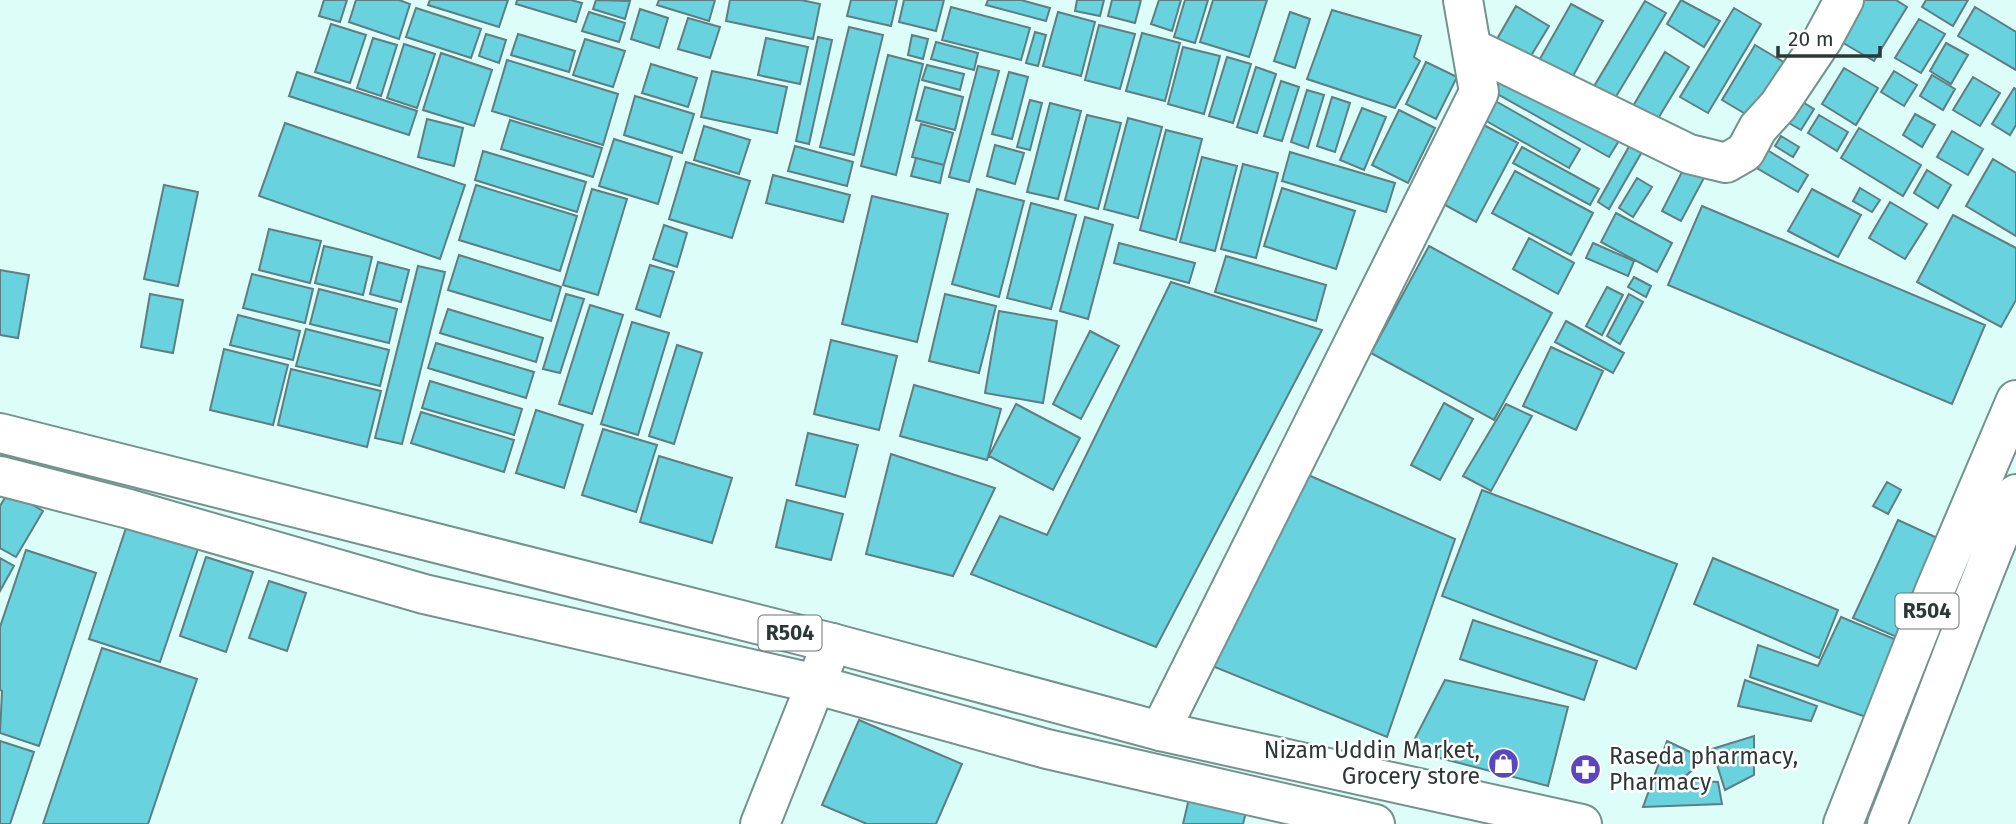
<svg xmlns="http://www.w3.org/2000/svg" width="2016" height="824" viewBox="0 0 2016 824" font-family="'Fira Sans',sans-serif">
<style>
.building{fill:#68d2de;stroke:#5f7e81;stroke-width:2}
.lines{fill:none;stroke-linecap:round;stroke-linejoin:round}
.minor-casing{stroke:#74928e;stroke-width:42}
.major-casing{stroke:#74928e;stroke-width:42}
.minor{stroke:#fff;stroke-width:38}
.major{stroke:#fff;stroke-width:38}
.labels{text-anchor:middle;stroke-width:5;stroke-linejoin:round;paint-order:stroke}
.shield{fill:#fff;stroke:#6b7472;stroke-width:2}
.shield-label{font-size:21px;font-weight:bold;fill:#2b3836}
.poi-label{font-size:23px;fill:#2b3836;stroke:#fff;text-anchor:end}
</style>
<rect width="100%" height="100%" fill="#dcfdf8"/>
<path class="building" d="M324,0h23l-7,22 -21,-6z
M356,0h43l11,4 -11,35 -50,-17z
M430,0h78l-9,27 -71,-22z
M517,0h54l11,3 -6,19 -60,-18z
M596,0l34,1 -5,18 -32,-10z
M659,0h56l-6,21 -52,-16z
M730,0h71l19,4 -7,35 -87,-18z
M851,0h46l-6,26 -44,-10z
M904,0h40l-8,31 -37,-9z
M988,0h33l29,8 -4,13 -60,-16z
M1077,0h27l-4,16 -25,-5z
M1112,0h29l-6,23 -27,-7z
M1159,0h22l-9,31 -21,-7z
M1185,0h23l-13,43 -21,-6z
M1213,0h54l-18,57 -49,-15z
M1681,0l39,21 -16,26 -37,-23z
M1855,0h41l11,7 -33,54 -41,-24z
M1926,0h42l-15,26 -31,-19z
M1645,1l21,12 -52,87 -21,-12z
M1571,4l32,17 -37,68 -33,-18z
M1516,6l33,20 -20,33 -32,-20z
M951,7l79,21 -9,32 -79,-20z
M1975,7l41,25v38l-58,-34z
M416,8l65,21 -10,29 -65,-21z
M1734,8l27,16 -53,89 -28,-16z
M640,9l28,9 -9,30 -28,-9z
M1332,10l89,26 -7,21 6,4 -25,47 -88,-29z
M589,12l36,11 -6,19 -37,-11z
M1058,12l37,10 -14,54 -38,-10z
M1290,12l20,7 -15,49 -21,-7z
M688,18l32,9 -10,31 -32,-9z
M1919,19l26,15 -24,39 -26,-15z
M331,24l35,11 -16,48 -35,-11z
M1099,25l36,9 -15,55 -35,-9z
M849,27l34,8 -29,120 -34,-8z
M1035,32l11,3 -8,31 -12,-3z
M1142,33l38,10 -15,58 -39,-10z
M486,34l20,6 -7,23 -20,-7z
M518,34l57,17 -6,21 -58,-17z
M912,35l16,4 -5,20 -15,-4z
M818,37l14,3 -23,104 -13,-3z
M373,38l24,7 -16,51 -24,-8z
M766,38l42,9 -8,37 -42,-9z
M585,39l40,12 -12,36 -40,-12z
M936,42l42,11 -4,17 -43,-11z
M1946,43l22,12 -17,29 -21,-13z
M404,44l31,10 -18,54 -30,-10z
M1755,45l32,19 -33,55 -32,-19z
M1183,47l37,9 -16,58 -36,-10z
M1665,52l24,15 -36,60 -24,-14z
M441,53l51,17 -18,56 -51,-16z
M888,55l35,9 -27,111 -35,-9z
M1227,57l24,7 -18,59 -24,-7z
M507,60l111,34 -15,51 -111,-34z
M1426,62l31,15 -21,42 -30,-15z
M651,64l46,14 -9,29 -46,-14z
M927,65l37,9 -4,16 -38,-10z
M978,66l21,5 -30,111 -20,-5z
M1256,67l20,7 -19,59 -20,-6z
M1844,68l34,20 -22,37 -34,-21z
M712,71l75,16 -10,46 -76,-16z
M1894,71l23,14 -13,21 -23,-14z
M297,72l120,39 -8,24 -120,-39z
M1009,72l19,5 -16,62 -20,-5z
M1504,73l116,66 -11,18 -115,-65z
M1932,75l23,14 -12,21 -23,-14z
M1973,77l27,16 -20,33 -27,-16z
M1281,81l18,6 -17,54 -18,-5z
M925,87l38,10 -8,33 -39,-10z
M2014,88l2,1v36l-6,10 -18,-11z
M1307,90l17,5 -16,53 -17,-6z
M635,96l59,18 -12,39 -58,-18z
M1332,97l18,6 -15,49 -18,-6z
M1796,98l18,11 -13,21 -19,-11z
M1492,99l88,50 -11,19 -88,-50z
M1030,100l12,3 -12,47 -13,-3z
M1050,103l31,8 -23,88 -31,-7z
M1362,108l24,9 -22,53 -24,-10z
M1399,110l36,18 -27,55 -36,-18z
M1915,114l20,11 -13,22 -19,-12z
M1087,115l34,8 -23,86 -33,-9z
M1819,115l29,17 -11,19 -29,-18z
M1128,118l34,9 -24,91 -34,-9z
M427,119l36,9 -9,38 -36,-9z
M510,120l92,28 -9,29 -92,-28z
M1478,122l40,21 -42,79 -40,-22z
M285,123l180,62 -25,74 -181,-63z
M921,124l32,9 -9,32 -32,-8z
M704,126l46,14 -11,34 -45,-14z
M1859,128l62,37 -18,31 -62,-38z
M1166,130l36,9 -26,101 -36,-10z
M1952,131l31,18 -15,26 -31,-18z
M1781,136l18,11 -6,10 -18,-11z
M614,139l58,18 -14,47 -59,-18z
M1631,143l12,7 -34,59 -11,-7z
M995,145l29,8 -9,31 -28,-8z
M795,146l58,16 -6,24 -59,-15z
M1522,147l77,42 -9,16 -77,-42z
M1764,148l44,27 -10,17 -45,-26z
M483,151l103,31 -9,30 -102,-32z
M1290,152l105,31 -9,29 -104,-31z
M1202,157l35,9 -22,85 -35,-9z
M916,158l28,7 -4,18 -29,-7z
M1993,159l23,14v63l-50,-30z
M686,162l64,19 -18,57 -63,-19z
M1243,164l35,9 -22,85 -35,-9z
M1685,166l20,10 -24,45 -19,-10z
M1927,170l24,15 -13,23 -24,-15z
M1515,171l78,42 -22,42 -79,-42z
M773,175l77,20 -7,27 -77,-19z
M1637,178l15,9 -19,30 -14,-9z
M164,185l34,7 -20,94 -34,-7z
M476,185l101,31 -17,55 -101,-31z
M1282,188l73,23 -19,58 -72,-23z
M1860,188l20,12 -8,12 -19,-11z
M592,189l35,10 -29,96 -35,-10z
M977,189l47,12 -25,96 -47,-13z
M1812,189l49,26 -23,42 -50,-26z
M872,196l76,18 -31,128 -75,-18z
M1890,202l37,22 -22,35 -36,-21z
M1031,203l45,12 -25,94 -44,-11z
M1702,206l283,119 -33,79 -284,-119z
M1616,213l56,30 -15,29 -56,-30z
M1953,215l63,33v52l-15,27 -84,-45z
M1085,217l28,8 -25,94 -28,-8z
M664,225l23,8 -10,34 -24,-8z
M269,229l52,12 -11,42 -51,-13z
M1529,238l45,25 -16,31 -45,-25z
M1119,243l76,20 -6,20 -75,-20z
M1593,243l41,18 -6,15 -42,-18z
M324,246l48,11 -9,38 -48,-12z
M1429,246l123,67 -58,107 -123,-67z
M459,255l102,32 -10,34 -103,-31z
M1226,256l100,29 -10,36 -101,-29z
M378,262l31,8 -8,32 -31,-8z
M650,265l24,7 -14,45 -24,-8z
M418,266l27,6 -43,172 -27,-6z
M0,270l29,5 -11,63 -18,-3z
M252,274l61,15 -8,34 -62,-15z
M1634,277l17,9 -5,11 -18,-10z
M1171,282l151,48 -166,317 -185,-73 29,-58 47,19z
M1607,287l16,8 -21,40 -16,-9z
M319,289l78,20 -8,34 -79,-19z
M150,294l33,6 -10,53 -32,-6z
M566,294l18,5 -24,74 -17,-4z
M945,294l51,12 -17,67 -50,-12z
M1629,294l14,8 -23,42 -13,-8z
M590,305l33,10 -31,99 -33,-10z
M448,309l95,29 -7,24 -96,-29z
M999,311l58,10 -14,82 -58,-10z
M238,315l62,16 -7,29 -63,-15z
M1566,321l58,32 -11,20 -58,-31z
M632,322l37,11 -31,102 -37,-11z
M306,329l83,21 -9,36 -84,-20z
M1090,331l29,15 -38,73 -28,-15z
M831,340l66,16 -18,74 -65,-16z
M436,343l98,29 -8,26 -98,-30z
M677,345l25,8 -28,91 -25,-8z
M1551,347l52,24 -27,59 -53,-24z
M224,349l64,16 -15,60 -63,-15z
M291,369l90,22 -14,56 -89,-22z
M430,381l92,28 -8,26 -92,-27z
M914,385l87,24 -14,51 -87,-24z
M1444,403l29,16 -33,61 -29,-15z
M1016,404l64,34 -27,52 -64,-34z
M1506,404l26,12 -41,75 -28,-15z
M536,410l47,15 -19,63 -48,-15z
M421,412l93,28 -10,32 -93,-29z
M603,429l54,16 -21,67 -54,-17z
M808,433l50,12 -13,52 -49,-12z
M891,454l104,34 -42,88 -87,-22z
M659,456l73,22 -20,65 -72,-21z
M1299,471l156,68 -68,198 -187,-76z
M1887,482l14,8 -13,24 -15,-8z
M1482,490l195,74 -41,105 -194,-73z
M9,491l34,20 -27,46 -16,-9v-42z
M787,500l56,14 -12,46 -55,-13z
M1898,520l46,21 -45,97 -46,-20z
M127,525l71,24 -38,113 -71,-23z
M26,550l70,23 -57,173 -39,-13 2,-42 -2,-1v-63z
M206,557l47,15 -27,80 -46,-16z
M0,558l14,8 -14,25z
M1713,558l125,52 -19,48 -125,-54z
M269,581l37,12 -19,58 -38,-13z
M1841,617l63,26 -29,77 -125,-43 8,-32 60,21z
M1473,620l124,41 -13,39 -124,-41z
M102,648l95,31 -49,145h-105z
M1445,680l123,27 -20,79 -139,-36z
M1745,680l72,26 -6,15 -73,-15z
M859,720l103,44 -26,60h-69l-45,-19z
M1754,736v39l-29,15 -13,-41z
M0,741l34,11 -24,72h-10z
M1667,741l38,18 -24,21 37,2 4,22 -79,3z
M1190,794l57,14 -4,16h-60z"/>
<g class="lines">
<defs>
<path id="minor" d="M1472,48l217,106 37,9 19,-11 13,-24 20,-22 45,-67 21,-39
M1160,731l319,-639 -16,-92
M760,824l72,-181"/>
<path id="major" d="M0,433l832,210 328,88 422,93
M0,476l129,33 295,85 375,86 248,69 328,75
M1843,824l92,-234 81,-190
M1887,824c44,-110 83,-221 129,-330"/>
</defs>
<use href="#minor" class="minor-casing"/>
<use href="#major" class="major-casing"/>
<use href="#minor" class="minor"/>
<use href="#major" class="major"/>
</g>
<defs>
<symbol id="shop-disc" viewBox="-11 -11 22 22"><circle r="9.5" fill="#5a46be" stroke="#fff"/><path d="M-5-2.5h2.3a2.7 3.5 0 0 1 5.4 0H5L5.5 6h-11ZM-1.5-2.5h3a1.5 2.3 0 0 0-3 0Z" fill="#fff"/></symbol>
<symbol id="pharmacy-disc" viewBox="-11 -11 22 22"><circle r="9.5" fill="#5a46be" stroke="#fff"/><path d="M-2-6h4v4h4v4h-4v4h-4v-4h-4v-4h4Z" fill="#fff"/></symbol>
</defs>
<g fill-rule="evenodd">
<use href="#shop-disc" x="1486" y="746" width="35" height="35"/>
<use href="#pharmacy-disc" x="1568" y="752" width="35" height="35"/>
</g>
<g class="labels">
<g class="shield">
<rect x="1895.5" y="593.5" width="63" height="35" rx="5"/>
<rect x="758.5" y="615.5" width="63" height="35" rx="5"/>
</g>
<g class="shield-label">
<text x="1927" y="618">R504</text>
<text x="790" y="640">R504</text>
</g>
<g class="poi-label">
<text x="1480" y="758">Nizam Uddin Market,<tspan x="1480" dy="26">Grocery store</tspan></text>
<text x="1609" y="764" text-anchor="start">Raseda pharmacy,<tspan x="1609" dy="26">Pharmacy</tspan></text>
</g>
</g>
<path d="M1778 46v10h102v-10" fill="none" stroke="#2b3836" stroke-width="3.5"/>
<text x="1788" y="46" font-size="21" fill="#2b3836" stroke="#ffffff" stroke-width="5" paint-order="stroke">20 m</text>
</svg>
